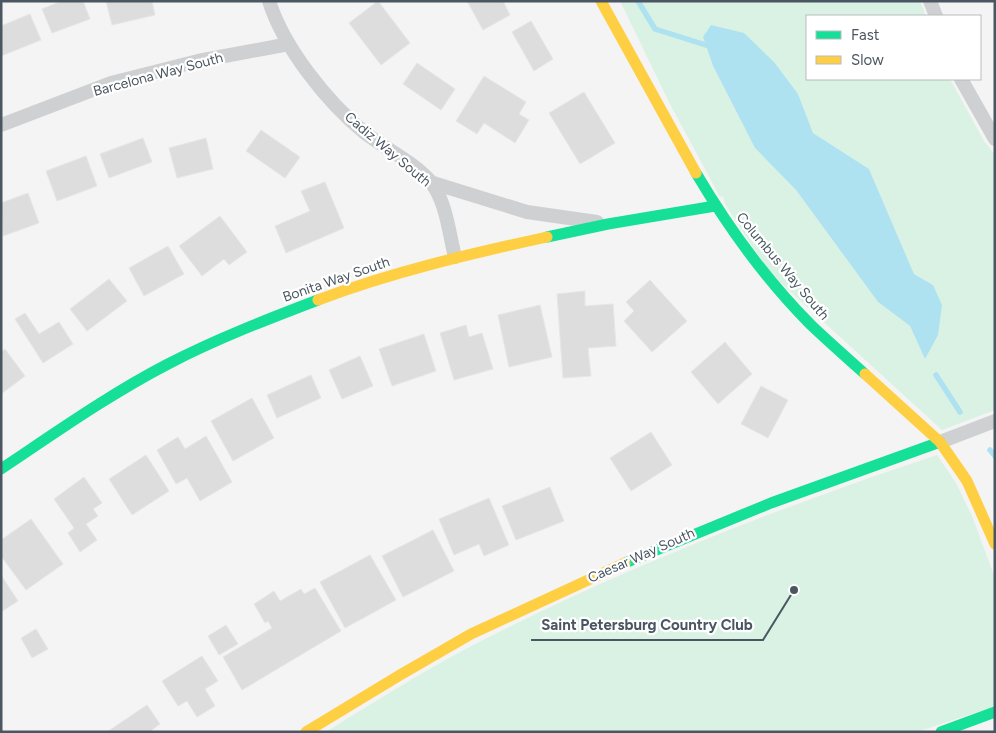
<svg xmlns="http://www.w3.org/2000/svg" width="996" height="733" viewBox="0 0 996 733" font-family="Figtree,sans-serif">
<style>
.green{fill:#d9f2e3;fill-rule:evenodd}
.water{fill:#aee2f0}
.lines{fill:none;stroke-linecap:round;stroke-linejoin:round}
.stream{stroke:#aee2f0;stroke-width:5.5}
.building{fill:#ddddde;stroke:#e5e6e7}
.street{stroke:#ced0d2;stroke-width:14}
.fast{stroke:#16e098;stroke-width:11}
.slow{stroke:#ffcf43;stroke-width:11}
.labels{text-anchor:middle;stroke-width:4.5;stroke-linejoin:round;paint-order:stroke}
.street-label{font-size:14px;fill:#4a5661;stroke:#fff}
.leader{fill:none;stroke:#4a5661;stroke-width:2}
.callout-dot{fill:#4a5661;stroke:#fff;stroke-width:2}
.callout-label{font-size:15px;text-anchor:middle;font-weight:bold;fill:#4a5661;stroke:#fff;stroke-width:4.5;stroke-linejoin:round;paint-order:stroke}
</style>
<rect width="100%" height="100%" fill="#f4f4f4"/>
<path class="green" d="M620,1h300l6,15h-119v63h143l34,62 11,14v255l-53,20 -173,-158 -44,-68 -2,-8 -3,1 -50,-93zM703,37l95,57 15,39 56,36 45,105 19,11 -8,74 -15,-33 -32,-24 -82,-112 -41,-42 -42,-82z
M937,455l19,28 16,33 23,62v127l-3,2 -75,25h-591c56,-35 113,-71 173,-100 142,-71 288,-127 438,-177z"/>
<path class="water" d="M711,25l33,8 30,29 24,32 15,39 56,36 45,105 19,11 9,20 -4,30 -13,24 -15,-33 -32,-24 -82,-112 -41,-42 -42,-82 -10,-29z"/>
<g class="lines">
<path class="stream" d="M638,1l17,28 54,17
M936,375l24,37
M990,450l5,6"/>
</g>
<path class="building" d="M62,1h21l7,18 -38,14 -10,-24z
M106,1h46l3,14 -43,10z
M378,1l32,42 -29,22 -32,-42z
M467,1h39l-2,2 6,12 -27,15z
M30,14l11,26 -40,16v-30z
M531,21l22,38 -19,12 -22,-39z
M417,63l38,26 -14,21 -38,-26z
M484,76l42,26 -7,12 10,6 -14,23 -31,-20 -7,11 -21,-13z
M584,92l31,51 -35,21 -31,-51z
M261,130l39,27 -15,21 -39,-27z
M143,138l9,24 -43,16 -9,-24z
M206,138l7,31 -36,9 -8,-30z
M86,156l11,30 -40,15 -11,-30z
M325,182l19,46 -58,25 -11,-27 35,-15 -9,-20z
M28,193l11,30 -36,13 -2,-33z
M220,216l27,36 -18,13 -5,-6 -22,17 -23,-30z
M168,246l16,28 -40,22 -15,-28z
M109,279l18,22 -40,30 -17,-22z
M650,280l37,41 -35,31 -28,-31 10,-10 -8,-9z
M585,291v15l28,-2 3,42 -28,2 3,28 -28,2 -6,-84z
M540,305l12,52 -43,10 -11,-52z
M25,313l14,21 20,-12 14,22 -30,19 -28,-44z
M466,325l3,12 13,-4 11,36 -39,11 -14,-47z
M424,334l12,37 -44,15 -13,-37z
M725,342l27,32 -34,30 -27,-32z
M5,349l20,27 -24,18v-42z
M360,356l13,30 -31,13 -13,-29z
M311,375l10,23 -44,20 -10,-23z
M761,386l27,14 -20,38 -27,-14z
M252,398l22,40 -41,23 -22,-40z
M651,432l21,33 -41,26 -21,-33z
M206,436l26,46 -32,19 -13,-23 -11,6 -19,-34 21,-13 7,12z
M146,455l23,36 -37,24 -23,-36z
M84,477l18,26 -9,6 5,7 -12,8 11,16 -17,12 -12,-19 6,-5 -20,-29z
M550,487l14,34 -48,19 -14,-34z
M489,498l20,47 -25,11 -5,-12 -25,11 -15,-36z
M31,519l32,45 -37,26 -25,-34v-16z
M433,530l21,41 -51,26 -21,-41z
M370,555l26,45 -51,28 -25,-46z
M1,575l17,26 -17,11z
M315,588l26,43 -99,59 -19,-33 49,-29 -4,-7 -3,2 -11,-19 20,-13 6,10 21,-12 3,5z
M226,625l12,19 -19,11 -11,-19z
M36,629l12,20 -16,9 -11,-20z
M202,656l16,25 -13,8 10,17 -18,11 -10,-16 -9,5 -16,-25z
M147,705l13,19 -11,8h-42z"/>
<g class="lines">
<path class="street" d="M269,1c15,47 58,101 96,132 21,16 47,28 65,48 16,19 19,52 25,76
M930,1l6,15
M961,79l34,60
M1,125l110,-42 87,-22 91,-17
M430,182l97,30 70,10
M940,442l55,-21"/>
<path class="fast" d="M696,173c32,54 71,108 115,152 18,17 36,33 54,49
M547,237l61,-13 107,-18
M1,469c54,-36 109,-75 167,-105 48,-25 100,-45 150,-64
M625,563l146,-60 169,-61
M941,732l54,-20"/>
<path class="slow" d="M601,1l95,172
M318,300c74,-28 151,-46 229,-63
M865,374l75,68 27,39 28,63
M306,732l94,-57 71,-41 154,-71"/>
</g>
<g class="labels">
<g class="street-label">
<text transform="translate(158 74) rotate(-15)" y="5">Barcelona Way South</text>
<text transform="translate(388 149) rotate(40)" y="5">Cadiz Way South</text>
<text transform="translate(783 266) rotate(50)" y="5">Columbus Way South</text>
<text transform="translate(336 279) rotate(-19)" y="5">Bonita Way South</text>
<text transform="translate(641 555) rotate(-24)" y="5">Caesar Way South</text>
</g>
</g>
<path class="leader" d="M794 590L763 640H531"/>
<circle class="callout-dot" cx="794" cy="590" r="5"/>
<g class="callout-label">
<text x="647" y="630">Saint Petersburg Country Club</text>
</g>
<rect width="996" height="733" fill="none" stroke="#4a5661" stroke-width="5"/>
<rect x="806" y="15" width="175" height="65" fill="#ffffff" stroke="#b7bbc0"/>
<rect x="816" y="31" width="25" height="8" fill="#16e098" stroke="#b7bbc0"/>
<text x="851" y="40" font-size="15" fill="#4a5661">Fast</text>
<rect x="816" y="56" width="25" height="8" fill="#ffcf43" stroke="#b7bbc0"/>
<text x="851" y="65" font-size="15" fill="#4a5661">Slow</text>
</svg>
